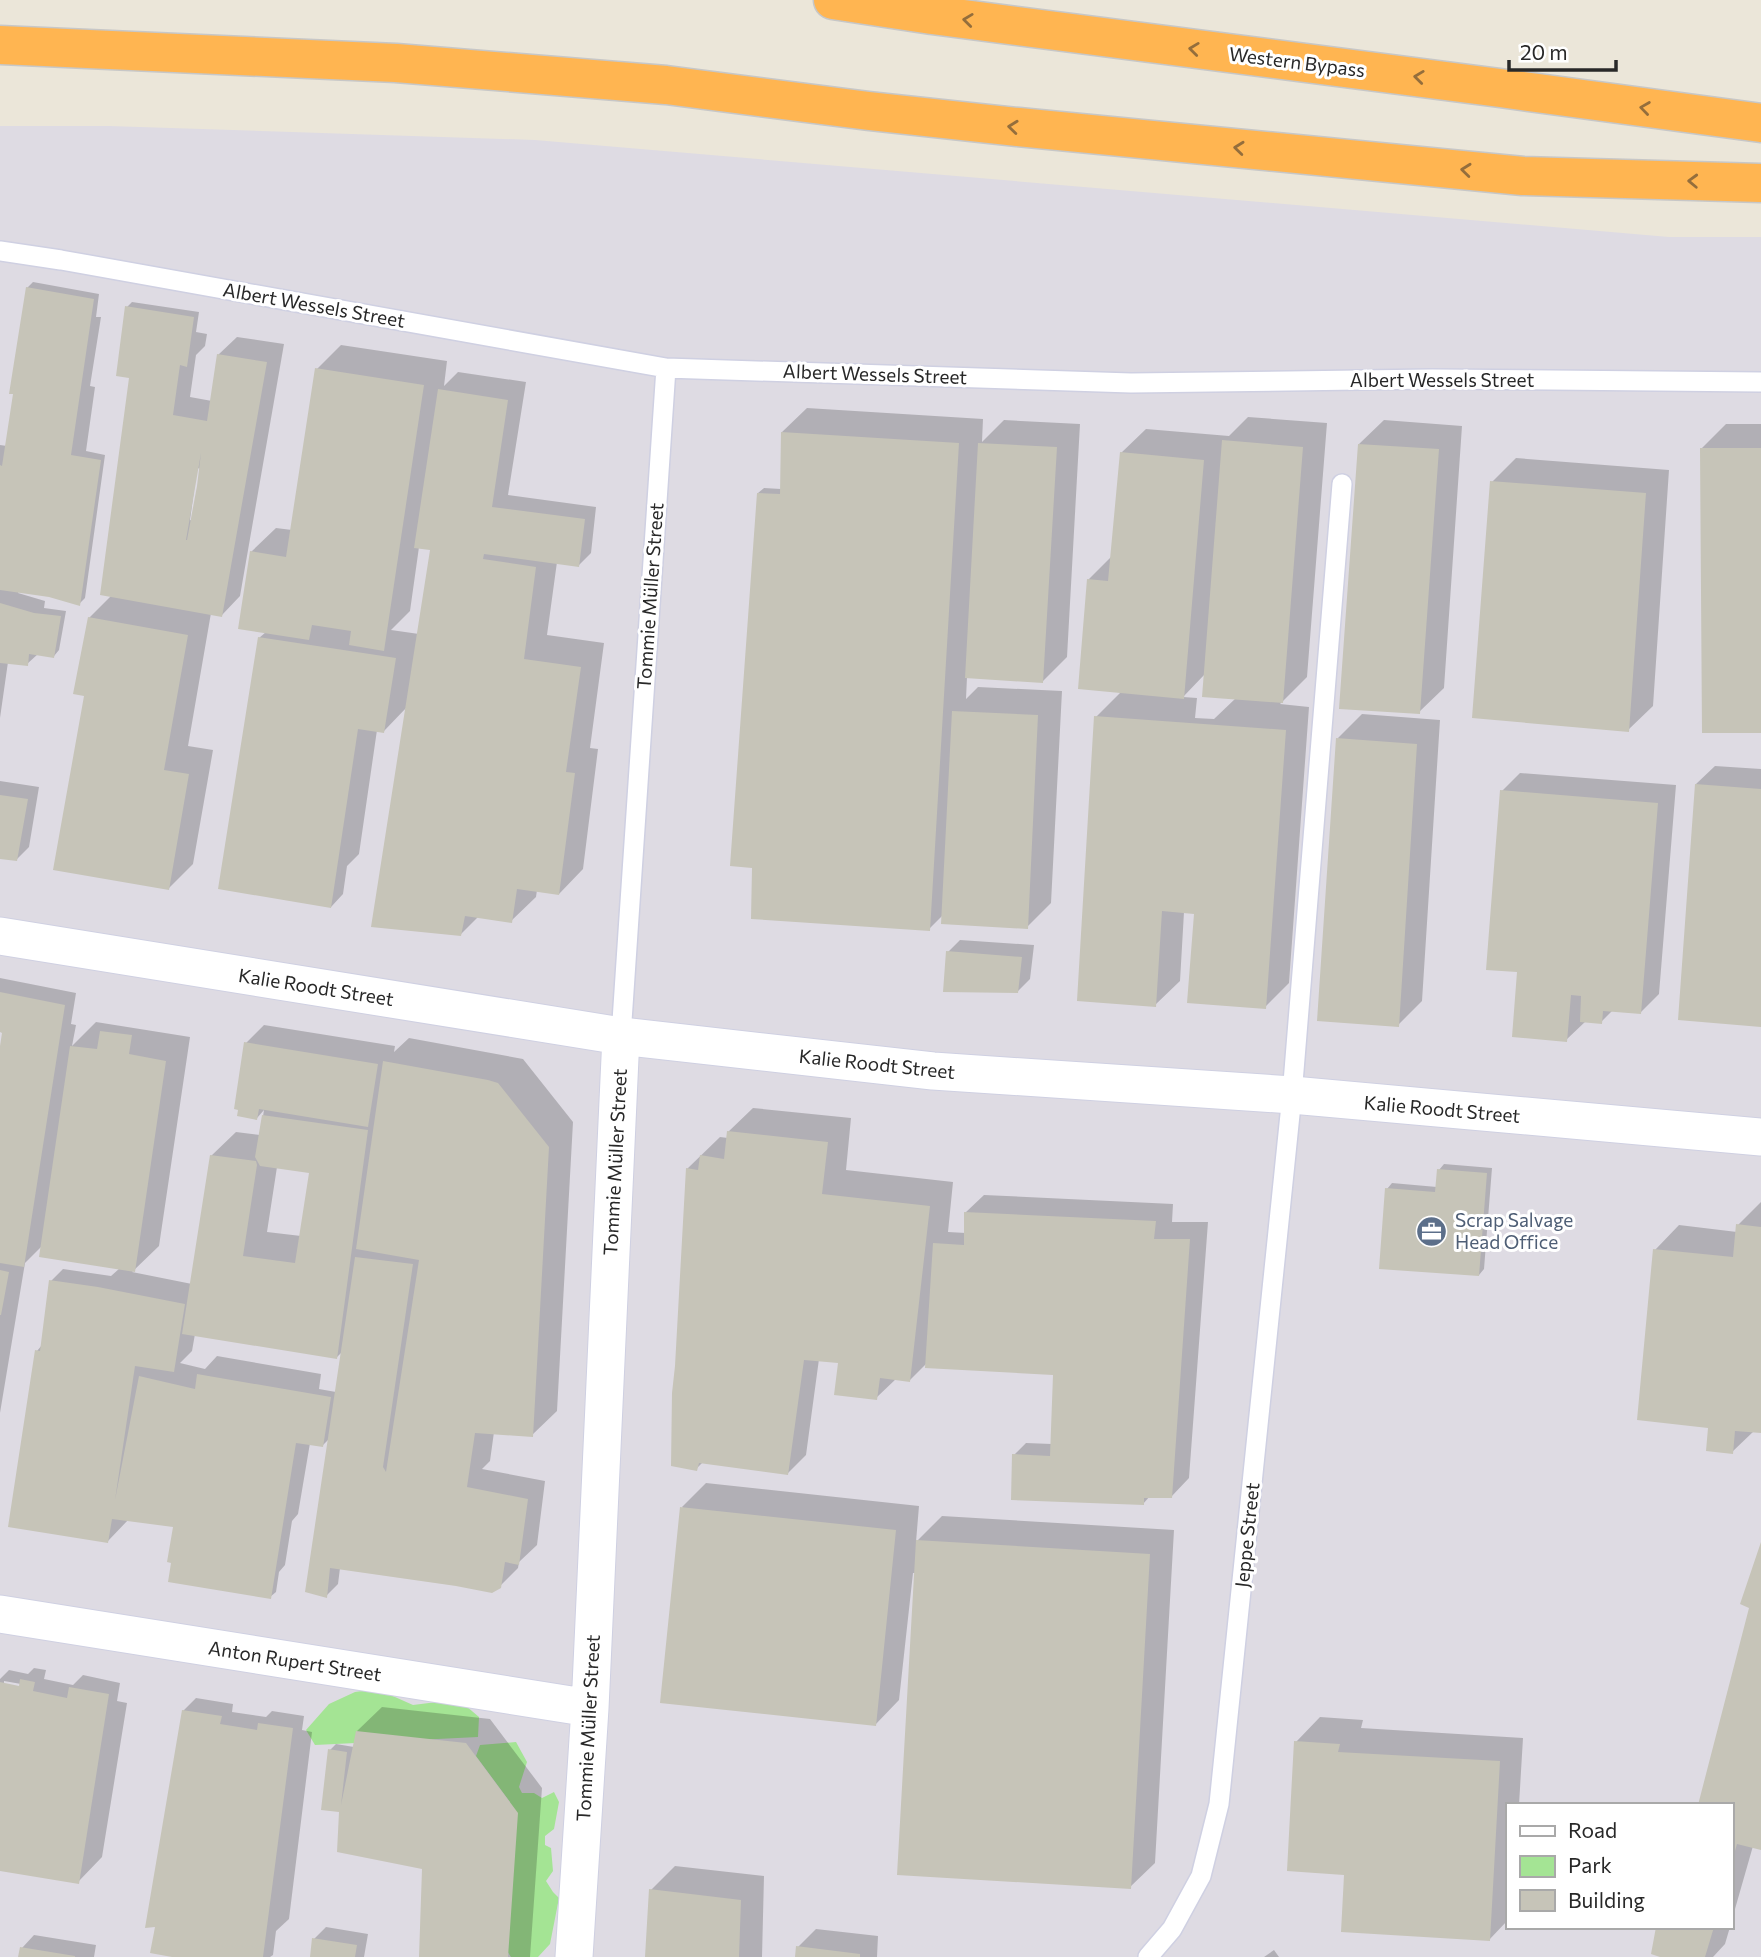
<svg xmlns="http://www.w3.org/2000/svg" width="1761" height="1957" viewBox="0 0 1761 1957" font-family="Commissioner,sans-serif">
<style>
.industrial{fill:#dedbe3;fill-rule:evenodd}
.green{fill:#a4e494}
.shadow{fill:#0003;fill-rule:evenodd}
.building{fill:#c6c4b8;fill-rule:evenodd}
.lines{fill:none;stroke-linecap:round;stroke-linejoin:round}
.service-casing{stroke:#cfd0e2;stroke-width:22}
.minor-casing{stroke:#cfd0e2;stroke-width:39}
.motorway-casing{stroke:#c7c7c7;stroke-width:41}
.service{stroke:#fff;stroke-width:19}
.minor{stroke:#fff;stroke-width:37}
.motorway{stroke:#ffb551;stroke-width:38}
.oneway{stroke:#946e3c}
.labels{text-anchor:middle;stroke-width:6;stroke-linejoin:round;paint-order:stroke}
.street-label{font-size:19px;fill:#282828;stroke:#fff}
.service-label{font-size:19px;fill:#4e5e75;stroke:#fff;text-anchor:start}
</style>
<rect width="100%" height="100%" fill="#ebe6d9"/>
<path class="industrial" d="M0,126h109l426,14 1134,97h92v1720h-1761zM1507,1805h224v122h-224z"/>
<path class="green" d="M377,1689l36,16 24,-3 29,4 13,11 -1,20 -163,8 -9,-15 23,-26 26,-12z
M516,1742l11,20 -8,25 3,6h12l8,5 12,-6 5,10 -5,27 -9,7v9l6,3 2,23 -7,10 7,11 6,6 -9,46 -12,13h-27l-13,-20 12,-135 -34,-46 4,-11z"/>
<path class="shadow" d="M33,282l66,12 -3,23h5l-11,69 5,1 -9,64 19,4 -20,143 -6,6 -28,-8 -32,-5 -1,2 27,8 -1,7 22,3 -7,39 -5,6 -16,-2 -11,10 -19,-2 -8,56v-273l7,1 20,-158z
M132,302l67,10 -3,20 11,2 -2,12 -9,9 -6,42 22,4 6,-46 19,-18 47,7 -44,252 -18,19 -11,-2 -23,133 25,4 -20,114 -25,25 -82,-194 3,-77 22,-22 20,-220 -4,-69zM197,468l5,1 -9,52 -3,-1z
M341,345l106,16 -3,25 14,-14 68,10 -18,113 88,12 -5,46 -12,12 -22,-3 -10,73 57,8 -14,105 8,1 -15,120 -24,25 -22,-4 -1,7 -25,24 -32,-5 -19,19 -53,-228 -23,24 -7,-1 -18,124 -12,12 -4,28 -12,13 -72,-269 7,-6 -15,-80 25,-24 16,2 25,-161zM419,547l13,2 -13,85 -28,-4 19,-19z
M807,408l176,11 -1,23 22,-22 76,4 -13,233 -25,25 -75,-5 -1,22 12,-12 84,4 -11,212 -24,24 -84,-12 -14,14 -171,-436 6,-5 17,1 1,-57z
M1248,417l79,6 -20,254 -27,27 29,3 -20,276 -24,24 -70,-94 -11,-1 -4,69 -25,24 -59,-288 26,-26 -34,-111 24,-24 9,-103 25,-24 83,7zM1205,674l31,24 -22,21 -19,-1 2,-20 -14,-1z
M1384,420l78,6 -18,262 -25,24 -60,-268z
M1726,424h35v307l-59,-283z
M1516,458l153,12 -16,236 -25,24 -136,-248z
M1362,714l78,6 -18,281 -24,24 -60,-287z
M1715,766l46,3v256l-65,-241z
M1520,773l156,12 -17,209 -18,18 -28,-2 -12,12 -15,-1 -20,19 -47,-70 -17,-179z
M0,781l39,6 -10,60 -12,12 -17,-2z
M960,940l74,5 -4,34 -13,13 -69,-40z
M0,978l76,15 -5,31 5,1 -4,21 24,-24 94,15 -31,209 -27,26 60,12 19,-128 25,-24 24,3 4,-25 -7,8 -11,-75 18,-18 131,21 -1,6 15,-14 114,21 50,63 -16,289 -25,24 -38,-3 -4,29 -8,8 63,12 -8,64 -18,17 -1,6 -19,19 -159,-19 -2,16 -12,12 3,-157 -6,6 -13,-2 -12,71 -6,7 -7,44 -6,7 -3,20 -6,5 -95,-75 -46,-3 -21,22 -71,-190 5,-6 9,-64 12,-12 48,7 9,-8 -78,-22 -17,17 -25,150v-357l4,-22 -4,-4zM277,1167l34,4 -10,65 -34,-4zM195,1334l142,23 6,-6 -7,41 -17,-3 2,-15 -104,-18 -12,13 -25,-6 12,-12z
M753,1108l98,10 -5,52 107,12 -5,50 18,1 -1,-20 19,-18 189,9 -1,18h36l-19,256 -18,19 -21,-1 -7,8 -129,-49 12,-12 26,1 3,-71 -127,-11 -18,18 -13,-2 -21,20 -37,-37 -20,-2 -13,96 -18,18 -85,-11 -7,7 -9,-300 33,-32 8,1v-6z
M1444,1164l48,4 -8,101 -5,6 -92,-86 5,-6 45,4 2,-17z
M1761,1202v229h-7l-22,21 -22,-26 -55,-176 24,-25 58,7 1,-7z
M706,1483l213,23 -3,36 26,-26 232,14 -19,333 -25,24 -214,-314h-3l-14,127 -24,25 -193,-218z
M1761,1546v302l-8,-2 -22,77v-118l20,-198z
M34,1668l12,2 -2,9 29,6 10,-10 37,8 -3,18 10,2 -25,154 -24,25 -78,-13v-190l9,-9 19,4zM4,1681l17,3 -1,4 -16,-3z
M196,1698l37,6 -1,8 34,5 6,-6 32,5 -2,14 10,2 -23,187 -13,12 -3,24 -3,2h-87v-246z
M382,1707l108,12 52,69 -12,169h-110l4,-92 -83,-54 -11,-61 6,-6 18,3 3,-16z
M1320,1717l43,3 -2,8 162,10 -4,67h-12v116l-18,19 -143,-67 -50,-131z
M675,1866l89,10 -2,81h-115l4,-67z
M326,1927l42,7 -4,23h-53l3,-18z
M1658,1927h72l-5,17 -12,13h-48z
M816,1929l62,7 -1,21h-80l1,-10z
M34,1935l62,10 -2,12h-74l2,-9z
M1274,1950l5,7h-15z"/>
<path class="building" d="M26,287l68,12 -23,156 30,5 -21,146 -31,-9 -49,-7v-125l2,1 11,-72h-4z
M125,306l69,11 -7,50 -7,-2 -7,50 34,6 10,-67 50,8 -45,255 -122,-22 29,-217 -13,-2zM201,453l-4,33 -10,54h-1z
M315,368l109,17 -40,266 -35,-6 2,-14 -39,-6 -3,15 -71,-11 12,-78 36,6z
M438,389l70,11 -16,107 93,12 -6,48 -95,-13 -1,5 53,8 -12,92 57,8 -15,105 9,1 -16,122 -42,-6 -5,34 -47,-7 -4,20 -90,-9 59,-377 -16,-2z
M781,432l178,11 -29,488 -179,-12 1,-51 -22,-2 27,-373 23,1z
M1222,440l81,7 -20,256 -81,-6z
M978,443l79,4 -14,236 -78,-5z
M1358,444l81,5 -19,265 -81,-5z
M1700,448h61v285h-59z
M1120,452l84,8 -20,239 -106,-10 9,-110 21,2z
M1490,481l156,12 -17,239 -157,-14z
M0,603l34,10 27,3 -7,42 -25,-4 -1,12 -28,-3z
M88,617l100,18 -24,135 25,4 -20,116 -116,-20 31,-174 -11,-2z
M258,637l138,21 -12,75 -26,-4 -27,179 -113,-19z
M952,711l86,4 -10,214 -87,-5z
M1094,716l192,14 -20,279 -79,-6 7,-89 -32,-3 -6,96 -79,-6z
M1336,738l81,6 -18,283 -82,-6z
M1695,784l66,5v238l-83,-7z
M1500,790l158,13 -17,211 -38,-3 -1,13 -22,-2 1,-26 -10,-1 -4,47 -55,-5 5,-65 -31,-2z
M0,795l28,4 -11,62 -17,-2z
M946,951l76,6 -4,36 -75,-1z
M0,992l65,13 -41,262 -24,-4v-217l2,-13 -2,-1z
M100,1031l32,4 -3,19 37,7 -31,211 -96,-15 31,-211 27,3z
M244,1042l134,22 -10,63 -109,-18 -2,11 -20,-4 1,-6 -4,-1z
M383,1061l105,19 10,3 51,64 -16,290 -58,-4 -8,54 61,12 -9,66 -14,-3 -4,26 -9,5 -36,-7 -126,-18 -3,30 -22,-6 50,-335 58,7 -30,203 3,5 33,-212 -63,-11z
M262,1115l106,15 -31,229 -155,-25 28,-179 46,6 1,4 -14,91 52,7 14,-90 -49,-7 -5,-9z
M727,1131l101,11 -6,52 108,12 -20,176 -30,-4 -3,22 -43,-5 4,-32 -34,-3 -16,115 -89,-12 -2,8 -26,-5 1,-73 3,-27 11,-198 12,2 2,-15 24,4z
M1437,1169l50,4 -8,103 -100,-7 6,-81 50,4z
M964,1212l192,9 -2,18h36l-18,259h-28v7l-133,-5 1,-46 38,2 3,-81 -128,-7 8,-125 31,2z
M1736,1224l25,3v206l-26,-2 -2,23 -27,-3 2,-23 -71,-8 16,-171 80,8z
M0,1270l9,2 -8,43h-1z
M49,1280l49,7 87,17 -11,68 -39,-6 -20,134 24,-124 56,13 2,-15 134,23 -8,50 -27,-4 -25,156 -103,-17 3,-19 -4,-1 6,-35 -61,-8 -4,24 -100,-16 27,-177 5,1z
M680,1507l216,23 -20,196 -216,-23z
M916,1540l234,14 -19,335 -234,-14z
M1761,1542v308l-24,-6 -5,17 -1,-56h-33l51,-197 -9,-4z
M20,1679l15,3 -2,9 34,7 2,-11 40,7 -30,190 -79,-13v-189l19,4z
M182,1710l40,6 -2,8 37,6 1,-7 35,5 -30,229h-91l-22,-4 5,-26 -10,1z
M356,1731l110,12 52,70 -10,144h-89l3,-88 -85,-17 2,-40 -18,-2 7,-61 19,3 -6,53z
M1294,1741l46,3 -2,8 162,9 -10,180 -149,-9 3,-57 -57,-4z
M649,1889l92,11 -2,57h-94z
M1656,1927h58l-9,30h-45l-9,-3z
M312,1938l45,7 -2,12h-45z
M796,1946l64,8v3h-65z
M20,1947l55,9v1h-57z"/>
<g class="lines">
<defs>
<path id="service" d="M0,251l61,9 605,108 465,15 301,-4 329,3
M621,1036l45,-668
M1148,1957l24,-28 29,-53 18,-72 73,-709 50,-611"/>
<path id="minor" d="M0,936l621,100 312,35 359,24 469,42
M0,1614l590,94
M574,1957l16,-249 31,-672"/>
<path id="motorway" d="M833,0l99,15 568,73 261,35
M0,45l396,18 270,22 203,26 149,16 505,49 238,7"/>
</defs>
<use href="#service" class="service-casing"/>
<use href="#minor" class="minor-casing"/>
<use href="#motorway" class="motorway-casing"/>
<use href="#service" class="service"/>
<use href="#minor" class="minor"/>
<use href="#motorway" class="motorway"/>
</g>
<defs><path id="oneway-chevron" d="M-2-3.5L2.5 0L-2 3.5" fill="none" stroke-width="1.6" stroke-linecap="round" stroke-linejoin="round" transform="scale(1.75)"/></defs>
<g class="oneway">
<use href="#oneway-chevron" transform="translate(968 20) rotate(-173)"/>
<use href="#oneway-chevron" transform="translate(1194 49) rotate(-173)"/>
<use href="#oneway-chevron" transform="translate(1419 77) rotate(-173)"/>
<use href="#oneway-chevron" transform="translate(1645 108) rotate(-172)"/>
<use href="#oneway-chevron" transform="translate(1013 127) rotate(-174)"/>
<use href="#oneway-chevron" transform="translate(1239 148) rotate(-174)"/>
<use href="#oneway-chevron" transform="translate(1466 170) rotate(-174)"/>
<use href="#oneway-chevron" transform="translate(1693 181) rotate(-178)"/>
</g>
<defs>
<symbol id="office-disc" viewBox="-11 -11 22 22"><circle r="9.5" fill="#5c6f8a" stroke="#fff"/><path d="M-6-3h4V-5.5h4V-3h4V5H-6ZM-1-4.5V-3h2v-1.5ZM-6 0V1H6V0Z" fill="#fff"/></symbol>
</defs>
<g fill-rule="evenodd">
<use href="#office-disc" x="1414" y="1214" width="35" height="35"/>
</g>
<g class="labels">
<g class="street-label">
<text transform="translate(1297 62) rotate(7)" y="7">Western Bypass</text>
<text transform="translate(314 305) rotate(10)" y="7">Albert Wessels Street</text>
<text transform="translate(875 374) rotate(2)" y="7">Albert Wessels Street</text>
<text x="1442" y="387">Albert Wessels Street</text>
<text transform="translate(650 596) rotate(-86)" y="7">Tommie Müller Street</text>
<text transform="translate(316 987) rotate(9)" y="7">Kalie Roodt Street</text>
<text transform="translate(877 1064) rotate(6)" y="7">Kalie Roodt Street</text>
<text transform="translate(1442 1109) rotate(5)" y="7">Kalie Roodt Street</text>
<text transform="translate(615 1162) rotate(-87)" y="7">Tommie Müller Street</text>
<text transform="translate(1247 1535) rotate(-84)" y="7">Jeppe Street</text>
<text transform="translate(295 1661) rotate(9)" y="7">Anton Rupert Street</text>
<text transform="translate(588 1728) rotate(-87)" y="7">Tommie Müller Street</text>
</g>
<g class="service-label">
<text x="1455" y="1227">Scrap Salvage<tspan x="1455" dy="22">Head Office</tspan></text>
</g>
</g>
<rect x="1506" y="1803" width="228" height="126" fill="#ffffff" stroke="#a9a9a9" stroke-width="2"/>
<rect x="1520" y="1826" width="35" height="10" fill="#ffffff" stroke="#a9a9a9" stroke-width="2"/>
<text x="1568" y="1838" font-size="21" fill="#282828">Road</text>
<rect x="1520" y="1856" width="35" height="21" fill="#a4e494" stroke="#a9a9a9" stroke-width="2"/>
<text x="1568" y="1873" font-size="21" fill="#282828">Park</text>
<rect x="1520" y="1890" width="35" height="21" fill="#c6c4b8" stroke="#a9a9a9" stroke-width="2"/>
<text x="1568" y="1908" font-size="21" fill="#282828">Building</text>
<path d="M1509 60v10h107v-10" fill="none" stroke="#282828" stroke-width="3.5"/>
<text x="1520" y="60" font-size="21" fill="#282828" stroke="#ffffff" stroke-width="5" paint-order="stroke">20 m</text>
</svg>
